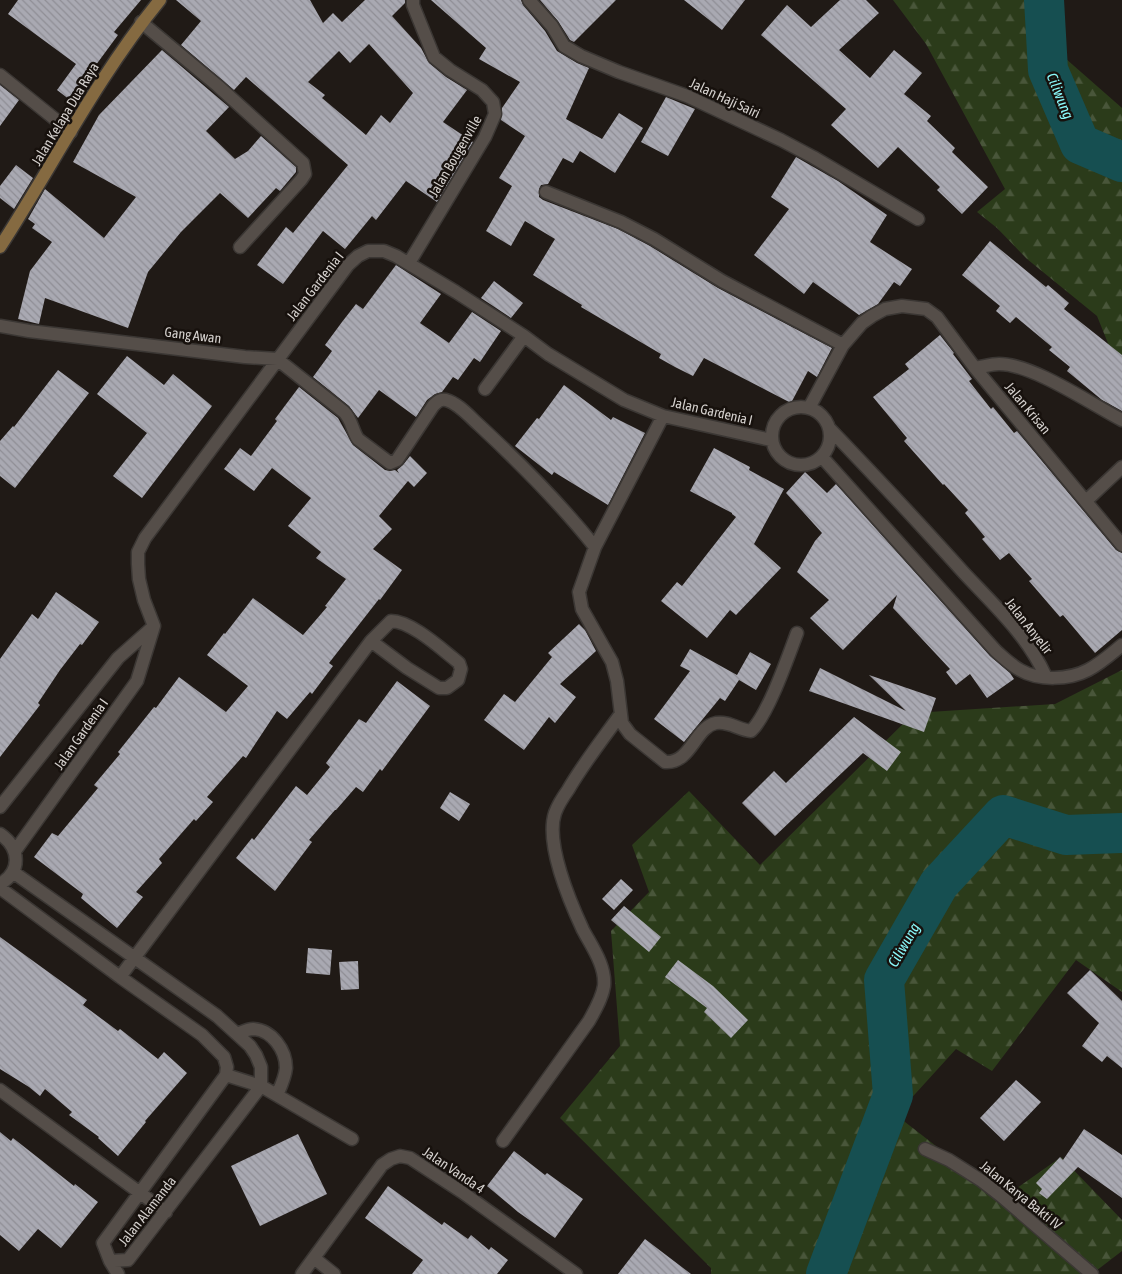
<svg xmlns="http://www.w3.org/2000/svg" width="1122" height="1274" viewBox="0 0 1122 1274" font-family="'Asap Condensed',sans-serif">
<style>
.forest{fill:url(#forest-firs)}
.lines{fill:none;stroke-linecap:round;stroke-linejoin:round}
.river{stroke:#164f51;stroke-width:40}
.building{fill:url(#building-back-hatch);fill-rule:evenodd}
.street-casing{stroke:#3b3734;stroke-width:15}
.secondary-casing{stroke:#3b3734;stroke-width:15}
.street{stroke:#554e49;stroke-width:12}
.secondary{stroke:#856a41;stroke-width:12}
.labels{text-anchor:middle;stroke-width:5;stroke-linejoin:round;paint-order:stroke}
.street-label{font-size:14px;fill:#d5d1ce;stroke:#17110d}
.water-label{font-size:15px;font-style:italic;fill:#8af9fb;stroke:#17110d}
</style>
<defs>
<pattern id="forest-firs" width="22" height="20" patternUnits="userSpaceOnUse" patternTransform="scale(1.25)"><rect width="22" height="20" fill="#2b3b1a"/><path d="M5 1l3.5 6h-7zM16 11l3.5 6h-7z" fill="#49563a"/></pattern>
<pattern id="building-back-hatch" width="6" height="6" patternUnits="userSpaceOnUse" patternTransform="scale(1.25)"><rect width="6" height="6" fill="#a9a9b2"/><path d="M-1 5l2 2M0 0l6 6M5-1l2 2" fill="none" stroke="#8f8e95"/></pattern>
</defs>
<rect width="100%" height="100%" fill="#201a16"/>
<path class="forest" d="M893,0h169l3,58 57,50v270l-25,-62 -70,-57 -30,-31 -20,-16 28,-23 -79,-145z
M1122,670v322l-46,-32 -84,111 -36,-22 -60,66 107,83 58,-41 61,63v31l-30,23h-381v-6l-151,-150 60,-72 -9,-115 38,-39 -17,-47 57,-54 71,74 154,-152 141,-9z"/>
<g class="lines">
<path class="river" d="M1044,0l4,70 32,74 42,18
M826,1274l67,-179 -9,-115 55,-96 64,-69 63,20 56,-2"/>
</g>
<path class="building" d="M18,0h123l-27,32 4,3 -28,38 4,3 -20,27 -17,-13 19,-26 -68,-50z
M176,0h134l13,23 10,-10 9,9 23,-22h40v3l-13,13 29,32 8,15 17,14 21,13 -24,32 30,20 -36,60 -31,-21 -30,39 -4,-4 -27,33 -22,-18 -40,53 -26,-19 29,-38 7,6 55,-68 -102,-88 -12,13 -53,-45 20,-24zM369,44l44,49 -23,30 -9,-8 -15,20 -44,-37 3,-3 -17,-13 31,-31 11,12z
M431,0h90l2,5 22,26 12,20 20,12 12,5 -23,51 36,20 17,-26 24,15 -28,45 -35,-22 -7,12 -10,-5 -15,26 -7,1 -2,4v8l4,3 75,29 32,17 68,42 114,60 -15,29 -9,-6 -17,32 -87,-45 -11,18 -18,-9 -16,-9 2,-4 -80,-47 1,-2 -49,-30 22,-36 -30,-18 -14,25 -25,-15 26,-45 -13,-8 26,-42 -24,-16 1,-12 18,-26 -41,-23 7,-11z
M540,0h76l-42,42 -4,-2 -12,-19z
M684,0h61l-23,30z
M840,0h26l13,13 -40,37 31,28 24,-28 28,23 -18,21 27,22 -4,5 28,27 -3,4 36,35 -26,27 -25,-24 3,-3 -42,-40 -20,21 -47,-43 15,-16 -85,-74 26,-30 24,22z
M162,50l67,57 -23,24 29,28 13,-8 13,-15 35,31v5l-16,19 -4,-3 -28,30 -28,-25 -39,39 -33,40 -20,56 -83,-30 -6,26 -21,-5 12,-48 22,-29 -20,-14 3,-4 -7,-5 17,-30 59,49 32,-41 -63,-35 26,-47z
M0,85l19,15 -19,26z
M666,97l29,12 -27,47 -27,-14z
M796,157l42,24 49,34 -17,27 42,27 -12,17 -6,-4 -16,22 -19,11 -46,-33 -9,12 -50,-39 35,-46 -18,-12z
M16,165l17,13 -19,31 -14,-11v-12z
M990,241l56,46 2,-2 21,18 -5,6 58,46v56l-20,-11 -35,-29 3,-4 -21,-17 3,-3 -36,-30 -6,6 -14,-12 4,-5 -38,-31z
M396,265l45,29 -21,29 29,20 23,-31 29,19 -21,31 -6,-4 -16,22 -5,-3 -11,15 -7,2 -8,6 -11,17 -37,-27 -21,28 -9,-12 -36,-29 19,-26 -7,-6 17,-23 14,-18 7,5z
M494,281l29,22 -12,15 -30,-20z
M940,335l14,18 -1,1 19,25 -3,2 22,28 2,-2 21,26 3,-2 99,119 6,3v77l-27,23 -32,-38 -3,2 -31,-36 3,-2 -23,-26 -9,7 -18,-21 3,-2 -20,-24 3,-3 -24,-26 -1,1 -39,-44 3,-3 -34,-41 36,-28 -4,-5z
M127,356l37,29 9,-11 39,32 -70,92 -29,-22 34,-43 -50,-39z
M58,370l31,23 -74,95 -15,-12v-35l13,-15 1,1z
M564,385l47,35 2,-3 32,16 -37,72 -54,-33 -2,3 -37,-29 22,-28 2,1z
M299,387l39,31 15,27 32,25 5,1 5,-1 4,3 -2,-3 6,-5 7,-9 17,17 -13,14 -6,-6 -29,35 13,13 -19,20 29,21 -22,30 -1,-1 -50,64 4,3 -21,28 -2,-2 -23,27 -10,-8 -31,47 -3,-2 -36,41 6,5 -17,19 -2,-2 -35,40 3,4 -26,29 7,5 -26,31 -36,-30 2,-4 -49,-37 18,-24 6,3 40,-48 -4,-3 26,-31 -2,-2 36,-45 2,1 23,-31 47,35 22,-26 -41,-31 17,-22 1,1 28,-36 50,37 24,-28 -2,-1 21,-27 -30,-21 5,-6 -33,-26 23,-28 -39,-30 -18,23 -30,-22 16,-21 11,8 26,-35 -2,-2z
M714,448l36,19 -1,3 35,19 -30,55 27,24 -45,47 -6,-5 -23,28 -46,-37 16,-19 5,4 54,-69 -4,-3v-1l-42,-22z
M805,472l22,21 9,-9 154,172 20,17 4,6 -27,19 -17,-24 -14,11 -10,-13 4,-3 -57,-61 4,-13 -54,55 -33,-32 19,-18 -32,-28 18,-31 7,-8 -36,-40z
M56,592l43,30 -17,23 -2,-1 -20,26 -22,33 2,2 -40,52v-98l32,-45 6,5z
M579,624l6,6 11,21 -36,33 16,13 -21,26 -6,-6 -25,33 -40,-30 20,-26 11,8 37,-45 -4,-4z
M690,649l47,26 13,-23 21,12 -15,26 -17,-10 -14,21 -5,-3 -36,44 -30,-23 36,-48 -10,-5z
M820,668l86,43 -37,-36 67,23 -12,34 -115,-41z
M397,681l33,25 -48,65 -2,-2 -17,23 -7,-5 -20,23h-1l-26,30 3,2 -37,49 -39,-33 16,-20 2,2 42,-54 11,9 23,-28 -4,-4 33,-44 7,4z
M854,717l47,35 -14,19 -24,-18 -88,83 -33,-33 32,-32 12,12z
M450,792l20,12 -11,17 -19,-13z
M621,879l12,11 -19,20 -12,-11z
M624,906l37,31 -12,15 -38,-32z
M0,937l87,63 -4,5 35,26 2,-2 38,30 6,-7 23,21 -42,48 1,1 -28,34 -20,-18 1,-1 -30,-22 3,-3 -27,-23 -5,7 -11,-9 -29,-18z
M308,948l24,2 -2,25 -24,-2z
M678,960l35,26 35,34 -17,18 -27,-26 3,-4 -42,-31z
M358,961l1,28 -18,1 -2,-28z
M1090,970l32,31v67l-15,-12 -5,6 -20,-16 17,-23 -32,-30z
M1016,1080l25,22 -37,39 -24,-23z
M1084,1129l38,26v43l-44,-31 -31,32 -8,-6 3,-4 -6,-6 24,-26 3,3z
M0,1132l11,9 2,-3 61,48 1,-2 23,18 -37,46 -23,-19 -19,22 -19,-16z
M298,1134l29,60 -67,32 -29,-60z
M514,1151l31,24 2,-2 36,26 -28,39 -37,-26 -31,-26z
M388,1186l54,39 2,-3 24,17 3,-4 18,15 2,-3 17,13 -11,14h-85l11,-14 -58,-42z
M645,1239l46,35h-73z"/>
<g class="lines">
<defs>
<path id="street" d="M529,0l23,26 12,20 17,10 38,16 68,24 94,44 32,17 105,62
M141,22l77,64 85,77 2,11 -4,6 -61,67
M0,75l71,57
M546,192l75,30 33,17 68,42 121,64
M409,263l76,-126 10,-23 -2,-12 -11,-12 -32,-20 -16,-13 -21,-52v-5
M0,326l29,5 216,26 32,2 67,53c8,8 8,18 14,27l32,24 7,-3 36,-54c4,-4 6,-7 13,-6 12,3 24,17 33,25 41,38 81,78 116,122
M975,368c8,-1 16,-4 24,-4 34,0 92,40 123,56
M485,389l39,-53
M772 436a29 29 0 1 1 58 0a29 29 0 1 1-58 0Z
M809,408l34,-63 19,-22 10,-7 13,-7 17,-3 24,3 11,8 38,51 147,177
M663,416l-68,131 -16,45 3,17 30,53 5,19 5,42 8,11 35,28c26,2 30,-35 51,-39 13,-2 23,7 35,8 17,-16 37,-74 46,-98
M829,428c46,48 91,96 135,145 30,32 64,63 82,104
M822,457l174,194c8,7 15,14 24,19 19,11 49,10 68,0 12,-6 23,-16 34,-25
M1086,501l36,-34
M391,621c19,0 47,25 62,37l6,5 2,6 -3,11 -11,8h-8l-32,-20 -36,-27z
M0,807l118,-149 36,-32
M0,834c20,14 22,37 0,50
M15,851l122,-170 17,-55 -10,-26 -5,-21 -1,-15v-12l7,-14 203,-273 10,-9 10,-5h16l12,5 60,36 68,44 24,18 76,46 39,16 108,24
M13,872l204,144 33,30 6,9 5,12v19l-133,174 -18,1
M0,888l120,89 82,58 22,22 3,10 -1,8 -123,168 7,18 8,13
M120,977l251,-336
M237,1034c5,-2 11,-5 16,-5 19,1 33,21 33,39 -1,10 -5,18 -9,27
M226,1075l35,11 91,53
M0,1090l166,122
M503,1141l86,-120c6,-11 13,-22 15,-35 2,-20 -12,-39 -21,-56 -13,-28 -38,-87 -28,-117 3,-8 8,-16 13,-23 15,-26 34,-50 52,-75
M925,1149l24,11 33,21 18,14 92,79
M314,1258l20,16
M302,1274l80,-109 9,-6 9,-3 10,2 52,34 114,82"/>
<path id="secondary" d="M0,247c53,-82 98,-171 160,-247"/>
</defs>
<use href="#street" class="street-casing"/>
<use href="#secondary" class="secondary-casing"/>
<use href="#street" class="street"/>
<use href="#secondary" class="secondary"/>
</g>
<g class="labels">
<g class="street-label">
<text transform="translate(725 98) rotate(25)" y="5">Jalan Haji Sairi</text>
<text transform="translate(65 114) rotate(-59)" y="5">Jalan Kelapa Dua Raya</text>
<text transform="translate(455 156) rotate(-60)" y="5">Jalan Bougenville</text>
<text transform="translate(315 286) rotate(-52)" y="5">Jalan Gardenia I</text>
<text transform="translate(193 335) rotate(7)" y="5">Gang Awan</text>
<text transform="translate(1028 408) rotate(50)" y="5">Jalan Krisan</text>
<text transform="translate(712 411) rotate(13)" y="5">Jalan Gardenia I</text>
<text transform="translate(1029 626) rotate(52)" y="5">Jalan Anyelir</text>
<text transform="translate(81 734) rotate(-55)" y="5">Jalan Gardenia I</text>
<text transform="translate(454 1170) rotate(34)" y="5">Jalan Vanda 4</text>
<text transform="translate(1021 1195) rotate(39)" y="5">Jalan Karya Bakti IV</text>
<text transform="translate(147 1211) rotate(-52)" y="5">Jalan Alamanda</text>
</g>
<g class="water-label">
<text transform="translate(1060 96) rotate(68)" y="5">Ciliwung</text>
<text transform="translate(904 945) rotate(-60)" y="5">Ciliwung</text>
</g>
</g>
</svg>
